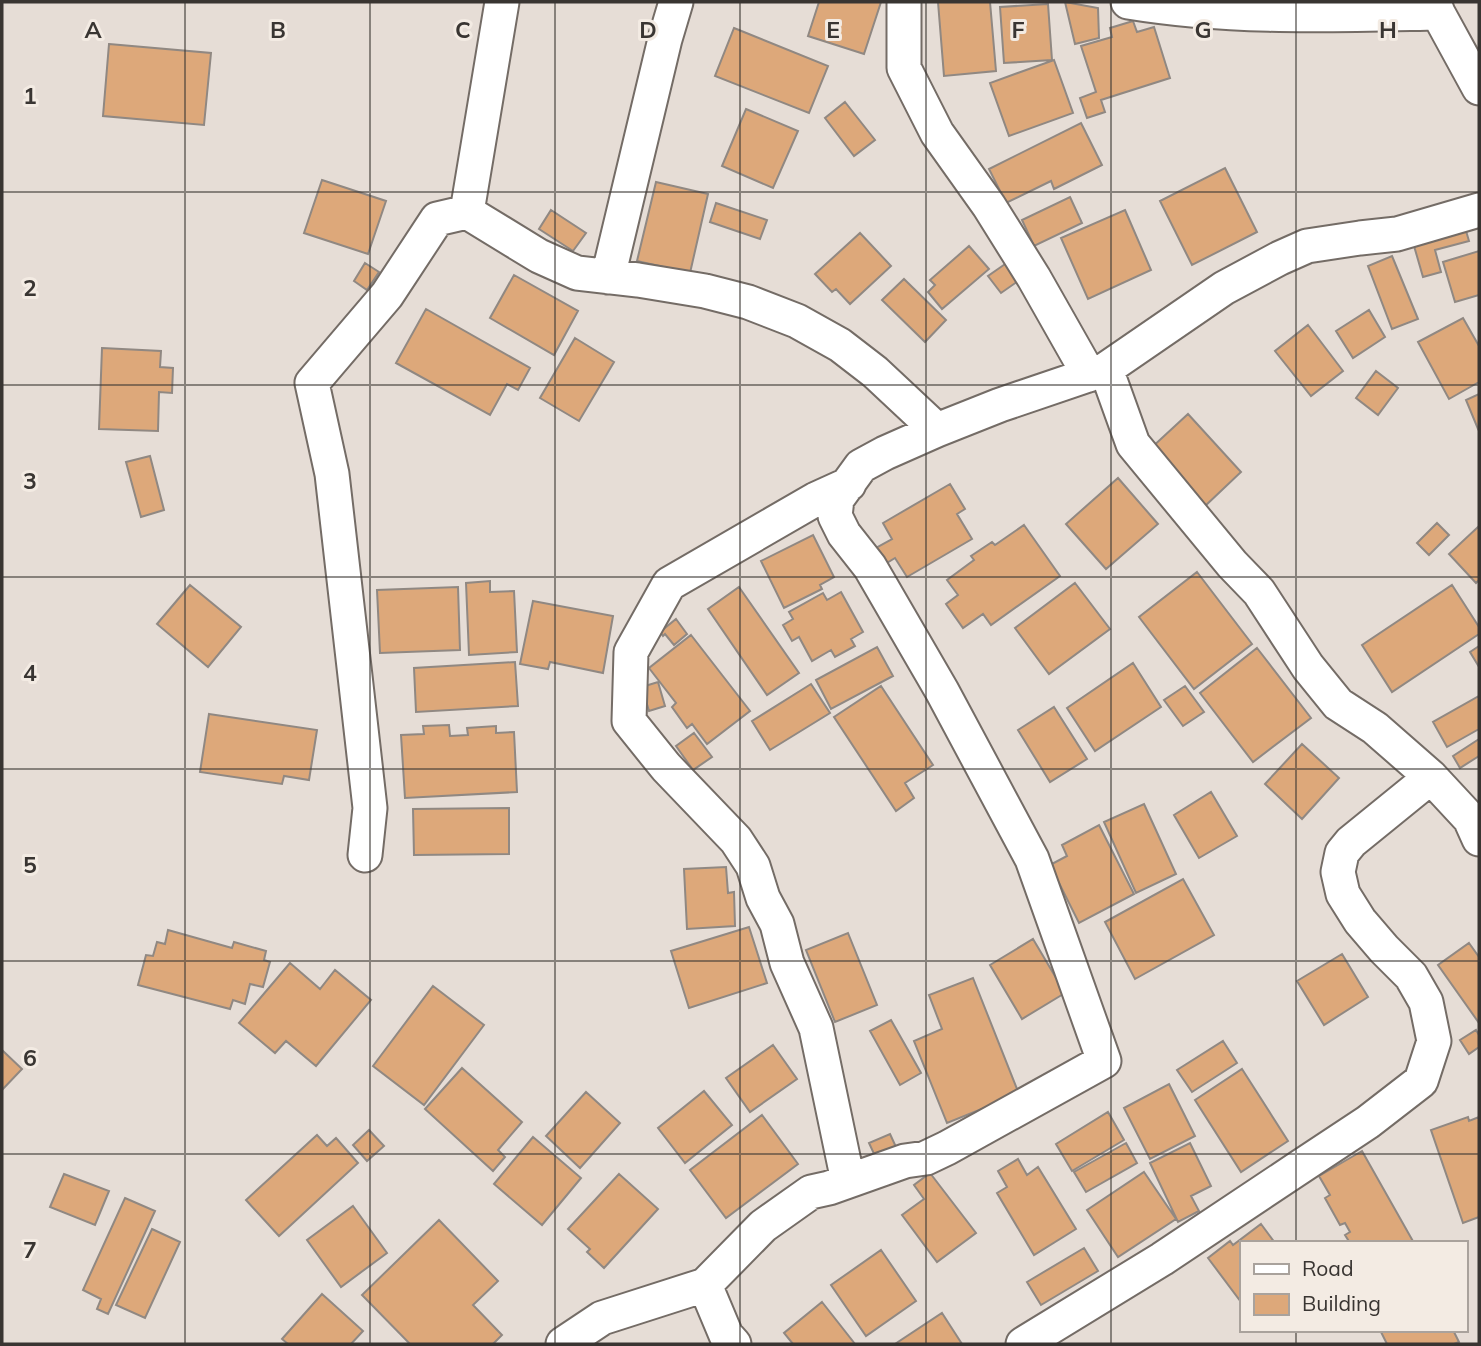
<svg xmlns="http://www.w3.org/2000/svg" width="1481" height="1346" viewBox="0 0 1481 1346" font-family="Mulish,sans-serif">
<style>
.building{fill:#dda87a;stroke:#908882;stroke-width:2}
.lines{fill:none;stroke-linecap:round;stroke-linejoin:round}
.minor-casing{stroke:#746c66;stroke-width:37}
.minor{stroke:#fff;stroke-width:33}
.grid{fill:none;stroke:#393532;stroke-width:2;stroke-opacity:0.55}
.grid-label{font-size:23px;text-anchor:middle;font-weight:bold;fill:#393532;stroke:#f3ebe3;stroke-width:6;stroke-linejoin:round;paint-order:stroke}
</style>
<rect width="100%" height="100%" fill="#e6ddd6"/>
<path class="building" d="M819,2h62l-17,52 -56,-18z
M938,2h52l6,69 -52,5z
M1065,2l33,6 1,30 -24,6z
M1048,4l4,56 -48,3 -4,-56z
M1133,21l4,11 17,-5 16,51 -69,22 4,12 -18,6 -7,-20 16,-6 -15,-46 31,-9 -2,-9z
M734,28l94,38 -19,47 -94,-37z
M109,44l102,9 -7,72 -101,-9z
M1054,60l19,53 -64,23 -19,-53z
M845,102l30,38 -21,16 -29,-38z
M746,109l52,22 -25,57 -51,-22z
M1081,123l21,42 -48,24 -3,-8 -45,22 -17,-34z
M1225,168l32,64 -65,33 -32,-64z
M322,180l64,21 -18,53 -64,-21z
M656,182l52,12 -18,79 -53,-12z
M1070,197l12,26 -48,23 -12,-26z
M716,203l51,17 -7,19 -50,-17z
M551,210l35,23 -13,18 -34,-22z
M1125,210l26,60 -63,29 -27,-61z
M1464,224l5,17 -34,9 6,22 -18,5 -11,-38z
M860,233l31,33 -41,38 -14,-15 -4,3 -17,-18z
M969,246l20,23 -47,40 -14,-17 7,-7 -5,-5z
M1479,251v44l-24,7 -12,-40z
M1392,256l26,63 -26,10 -24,-63z
M1008,262l13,17 -20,14 -13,-17z
M365,263l14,9 -12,18 -13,-9z
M514,275l64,36 -24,44 -64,-37z
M904,279l42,41 -21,22 -43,-42z
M426,309l104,59 -12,22 -11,-6 -17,31 -94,-52z
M1369,310l16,27 -32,21 -17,-27z
M1463,318l16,28v36l-30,17 -31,-57z
M1308,325l35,46 -32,25 -36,-45z
M575,338l39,24 -35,59 -39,-23z
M102,348l59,3 -1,16 13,1 -1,25 -13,-1 -1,39 -59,-2z
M1376,371l22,17 -20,27 -22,-17z
M1479,394v34l-1,1 -12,-29z
M1188,414l53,58 -37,35 -54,-58z
M150,456l14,54 -23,7 -15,-55z
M1118,478l40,46 -52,45 -40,-45z
M950,484l15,25 -8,5 15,25 -65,38 -12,-19 -10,6 -9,-16 16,-9 -9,-16z
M1437,523l12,12 -20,20 -12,-12z
M1024,525l36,51 -69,49 -8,-11 -20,14 -17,-24 12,-9 -11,-15 27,-20 -3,-4 21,-14 3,3z
M1479,526v54l-3,3 -27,-29z
M813,535l21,42 -14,8 2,4 -38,19 -23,-47z
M1197,572l55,72 -58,45 -55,-72z
M490,581v11l24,-1 3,61 -48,3 -3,-72z
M1075,583l35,46 -61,45 -34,-46z
M190,585l51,42 -33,40 -51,-43z
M1452,585l27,42v7l-87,58 -30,-47z
M458,587l2,63 -80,3 -3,-63z
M739,587l60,86 -32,22 -59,-86z
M841,592l22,40 -12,7 4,7 -20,11 -4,-7 -19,11 -13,-24 -7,4 -9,-16 10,-6 -4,-7 34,-19 4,7z
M533,601l80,15 -10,57 -53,-11 -2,7 -28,-5z
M676,619l11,15 -13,11 -9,-11 -2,2 -3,-4z
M691,635l59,76 -43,33 -15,-20 -5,4 -15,-21 4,-4 -27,-35z
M1479,646v21l-9,-15z
M877,647l16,29 -62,33 -15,-29z
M1257,648l54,70 -58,44 -53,-69z
M515,662l3,44 -102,6 -2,-44z
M1133,663l28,44 -66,44 -28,-43z
M658,682l7,24 -16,5 -7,-24z
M811,684l19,29 -60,37 -18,-29z
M881,686l52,79 -28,18 9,15 -18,13 -62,-94z
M1185,686l19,26 -21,14 -19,-26z
M1479,696v33l-32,18 -14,-25z
M1054,707l33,52 -37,23 -32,-52z
M209,714l108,16 -8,50 -25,-4 -2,8 -82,-12z
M449,725l1,11 18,-1 -1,-7 29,-2v7l18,-1 3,60 -112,6 -4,-63 23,-1 -1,-8z
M694,733l18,24 -19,13 -17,-24z
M1479,739v17l-19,12 -7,-12z
M1302,744l37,34 -37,41 -37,-35z
M1211,792l26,44 -38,22 -25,-43z
M1144,804l32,70 -40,19 -32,-71z
M509,808v46l-95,1 -1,-46z
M1099,825l35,69 -55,29 -29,-58 17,-9 -5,-11z
M726,867l2,26 6,-1 1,34 -48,3 -3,-60z
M1183,879l31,56 -79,44 -30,-57z
M749,927l18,56 -78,25 -18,-57z
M168,930l64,18 2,-6 32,9 -2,9 6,2 -7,25 -13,-3 -5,20 -12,-4 -3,9 -92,-24 8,-30 7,1 4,-14 8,2z
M848,933l29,72 -42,17 -29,-72z
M1033,939l32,54 -43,26 -32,-54z
M1469,943l10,14v66l-41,-58z
M1342,954l26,43 -44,28 -27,-44z
M290,963l30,26 15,-19 36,30 -55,66 -30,-25 -11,12 -36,-30z
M973,978l46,116 -72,29 -33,-82 28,-12 -13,-34z
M433,986l51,39 -60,80 -51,-39z
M891,1020l30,53 -21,12 -30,-54z
M1476,1030l3,5v12l-10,7 -9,-14z
M1223,1041l14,22 -45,29 -15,-22z
M773,1045l24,34 -47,33 -24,-34z
M2,1050l20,19 -20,21z
M462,1068l60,54 -24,28 7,7 -12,14 -68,-62z
M1242,1069l46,72 -47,31 -46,-72z
M1169,1084l26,52 -45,23 -26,-51z
M704,1091l28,34 -47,38 -27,-35z
M586,1092l34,31 -40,45 -34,-32z
M1108,1112l16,28 -52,31 -16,-27z
M762,1115l36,49 -72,54 -36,-48z
M1468,1117l1,4 10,-4v100l-16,6 -32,-93z
M369,1130l15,16 -17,15 -14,-16z
M890,1134l6,13 -21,9 -6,-13z
M317,1135l10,11 9,-8 22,25 -79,73 -33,-36z
M533,1137l48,41 -39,47 -48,-41z
M1126,1143l11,20 -51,29 -12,-20z
M1190,1143l21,43 -20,10 8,15 -21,11 -28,-59z
M1362,1151l52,92h-64l-5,-8 5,-3 -5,-9 -5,2 -15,-27 5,-3 -11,-19z
M1018,1159l9,16 11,-8 38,62 -42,26 -37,-62 10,-6 -9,-16z
M1144,1172l32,47 -58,38 -31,-47z
M930,1173l46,60 -39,29 -35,-47 22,-16 -10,-14z
M64,1174l45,17 -14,34 -45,-18z
M619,1174l39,35 -54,59 -17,-16 3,-3 -22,-20z
M125,1198l30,13 -47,103 -11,-5 4,-10 -18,-9z
M353,1206l34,47 -46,34 -34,-47z
M439,1220l59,61 -25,24 29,30 -9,9h-83l-48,-49z
M1261,1224l14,19h-34v59l-33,-44 22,-17 3,4z
M152,1229l28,13 -35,76 -29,-13z
M1084,1248l14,23 -57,34 -14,-23z
M881,1250l35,51 -50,35 -35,-51z
M322,1294l41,37 -12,13h-63l-6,-5z
M822,1302l33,42h-62l-9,-11z
M942,1313l20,31h-67z
M1380,1330h73l6,12 -5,2h-67z"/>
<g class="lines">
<defs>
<path id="minor" d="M904,2v66l33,65 52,73 45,72 55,97
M1128,2c103,17 206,13 310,11
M1434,2l4,11 41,75
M467,212l35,-210
M608,277l57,-238 11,-37
M1106,369l27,75 99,120 27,28 49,75 30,37 37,24 56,49 39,42 9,20
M365,855l5,-47 -16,-141 -22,-193 -20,-91 75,-88 50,-76 30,-7 72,44 38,17 61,7 67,11 43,11 49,19 43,24 35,27 62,58
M848,1181l-32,-153 -29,-65 -10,-39 -14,-26 -10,-32 -17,-26 -70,-73 -37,-46 2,-69 38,-68 147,-85 33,-15
M705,1285l21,50 8,9
M563,1344l39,-26 103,-33 58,-59 48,-34 18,-4 76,-27 21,-3 21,-10 157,-87 -72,-202 -90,-168 -72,-124 -26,-33 -9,-18 2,-17 24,-33 24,-13 52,-23 63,-25 106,-36 118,-81 56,-30 27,-12 53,-8 37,-4 82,-24
M1023,1344l139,-85 138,-92 68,-45 53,-41 13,-40 -8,-39 -15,-26 -27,-27 -24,-28 -17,-27 -5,-22 4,-19 9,-11 80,-65"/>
</defs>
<use href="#minor" class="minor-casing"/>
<use href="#minor" class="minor"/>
</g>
<path class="grid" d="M185,2v1342M370,2v1342M555,2v1342M740,2v1342M926,2v1342M1111,2v1342M1296,2v1241M2,192h1477M2,385h1477M2,577h1477M2,769h1477M2,961h1477M2,1154h1477M1296,1330v14"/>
<g class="grid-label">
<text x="93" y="38">A</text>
<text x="278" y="38">B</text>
<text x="463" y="38">C</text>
<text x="648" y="38">D</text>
<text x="833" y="38">E</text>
<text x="1018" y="38">F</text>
<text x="1203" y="38">G</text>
<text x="1388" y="38">H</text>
<text x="30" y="104">1</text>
<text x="30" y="296">2</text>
<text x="30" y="489">3</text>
<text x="30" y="681">4</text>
<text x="30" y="873">5</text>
<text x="30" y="1066">6</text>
<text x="30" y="1258">7</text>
</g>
<rect width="1481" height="1346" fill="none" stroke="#393532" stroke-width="7"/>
<rect x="1240" y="1241" width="228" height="91" fill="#f3ebe3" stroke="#a9a29c" stroke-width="2"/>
<rect x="1254" y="1264" width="35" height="10" fill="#ffffff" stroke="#a9a29c" stroke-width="2"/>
<text x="1302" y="1276" font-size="21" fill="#393532">Road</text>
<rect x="1254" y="1294" width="35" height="21" fill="#dda87a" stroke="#a9a29c" stroke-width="2"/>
<text x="1302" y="1311" font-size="21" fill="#393532">Building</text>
</svg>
